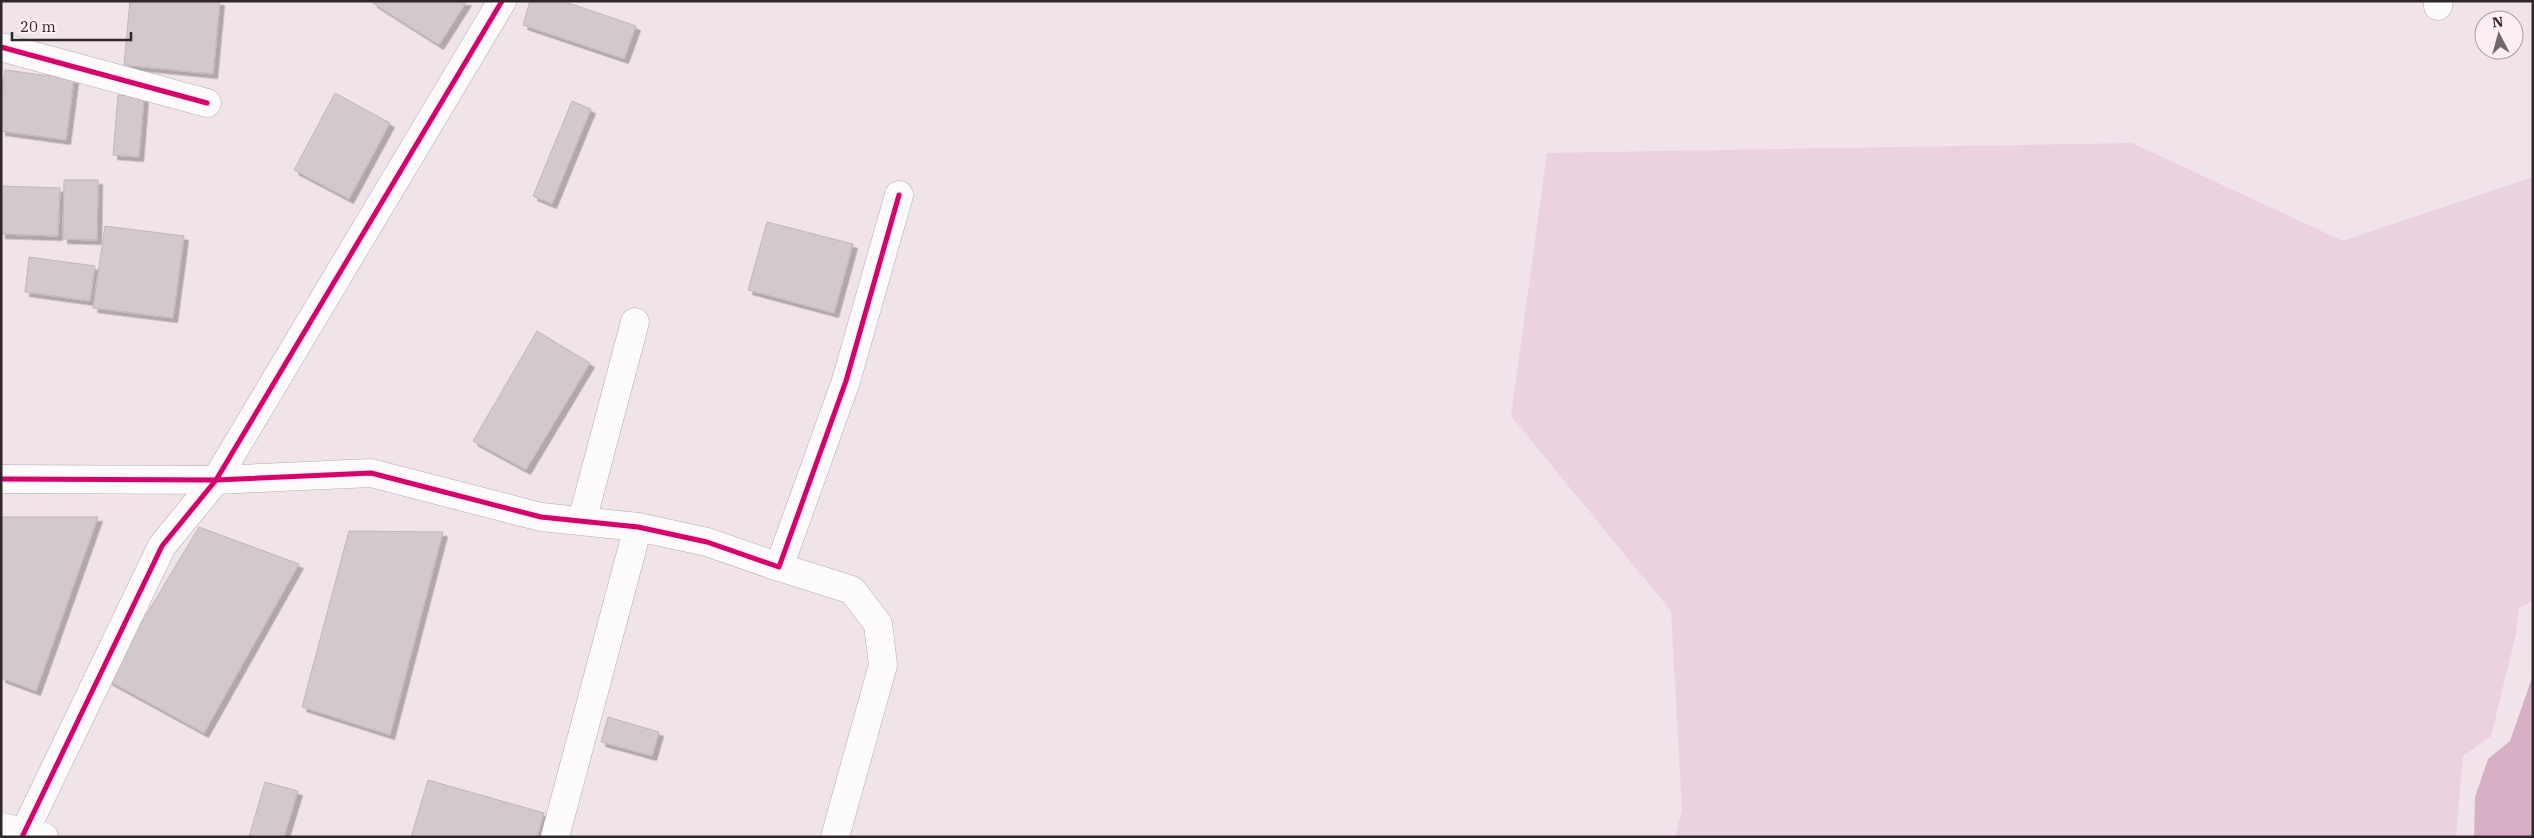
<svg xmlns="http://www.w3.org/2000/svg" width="2534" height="838" viewBox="0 0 2534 838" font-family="'IBM Plex Serif',serif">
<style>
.green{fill:#ecd2e0}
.water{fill:#d8b0c6}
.building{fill:#d2c8cd;stroke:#c1b7bc;filter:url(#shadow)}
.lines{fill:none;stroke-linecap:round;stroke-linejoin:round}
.minor-casing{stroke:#b5abb0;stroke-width:29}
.minor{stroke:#fdfbfc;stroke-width:28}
.cycleway-casing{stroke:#fceef5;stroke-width:8}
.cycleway{stroke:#d6006c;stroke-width:5}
</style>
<defs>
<filter id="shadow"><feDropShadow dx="4.5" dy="4.5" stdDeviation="0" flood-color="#0004"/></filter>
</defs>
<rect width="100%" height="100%" fill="#f0e3ea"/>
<path class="green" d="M2132,143l211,98 190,-64v424l-14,7 -3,26 -25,102 -28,20 -7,81h-781l7,-27 -11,-199 -160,-195 36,-263z"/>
<path class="water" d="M2533,675v162h-59l1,-40 13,-38 22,-18z"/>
<path class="building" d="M130,1h90l-7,73 -89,-9z
M374,1h93l-28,44 -66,-42z
M530,1h33l73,25 -12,33 -101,-34z
M5,70l69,9 -8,61 -65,-9v-31z
M335,93l55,30 -41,76 -55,-29z
M118,95l26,2 -5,60 -26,-2z
M572,101l19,8 -39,95 -19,-8z
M64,180h34l-1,60 -34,-1z
M1,186l59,2 -2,48 -57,-2z
M767,222l86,22 -19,69 -86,-23z
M105,226l79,10 -11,82 -80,-10z
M29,257l66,9 -5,35 -65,-9z
M537,331l53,32 -64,107 -53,-29z
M1,517h97l-62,174 -35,-13z
M199,527l100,37 -95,169 -97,-53z
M349,531l94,1 -53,203 -88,-28z
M608,717l51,15 -7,24 -51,-14z
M428,780l116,33 -7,24h-126z
M265,782l33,9 -14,46h-35z"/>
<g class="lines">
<defs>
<path id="minor" d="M2438,1v5
M1,47l206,56
M1,479l215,1 155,-7 170,44 97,10 69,15 72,25 67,-186 53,-186
M582,521l53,-199
M779,567l73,23 26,34 5,41 -48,172
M1,827l43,10
M22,837l140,-291 54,-66 286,-479
M555,837l83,-310"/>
</defs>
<use href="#minor" class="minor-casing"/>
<use href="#minor" class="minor"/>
<defs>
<path id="cycleway" d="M1,47l206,56
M1,479l215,1 155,-7 170,44 97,10 69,15 72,25 67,-186 53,-186
M22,837l140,-291 54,-66 286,-479"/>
</defs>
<use href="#cycleway" class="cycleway-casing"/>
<use href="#cycleway" class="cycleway"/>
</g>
<rect width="2534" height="838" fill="none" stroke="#2f262b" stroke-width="5"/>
<g transform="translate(2499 35) rotate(354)"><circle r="24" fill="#fceef5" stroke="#aa9ea4"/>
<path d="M0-4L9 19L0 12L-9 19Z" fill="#73686e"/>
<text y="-8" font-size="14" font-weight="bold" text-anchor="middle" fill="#2f262b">N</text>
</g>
<path d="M12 32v8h119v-8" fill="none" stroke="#2f262b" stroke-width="2.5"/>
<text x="20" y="32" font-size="15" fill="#2f262b" stroke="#fceef5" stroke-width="4" paint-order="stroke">20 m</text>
</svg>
